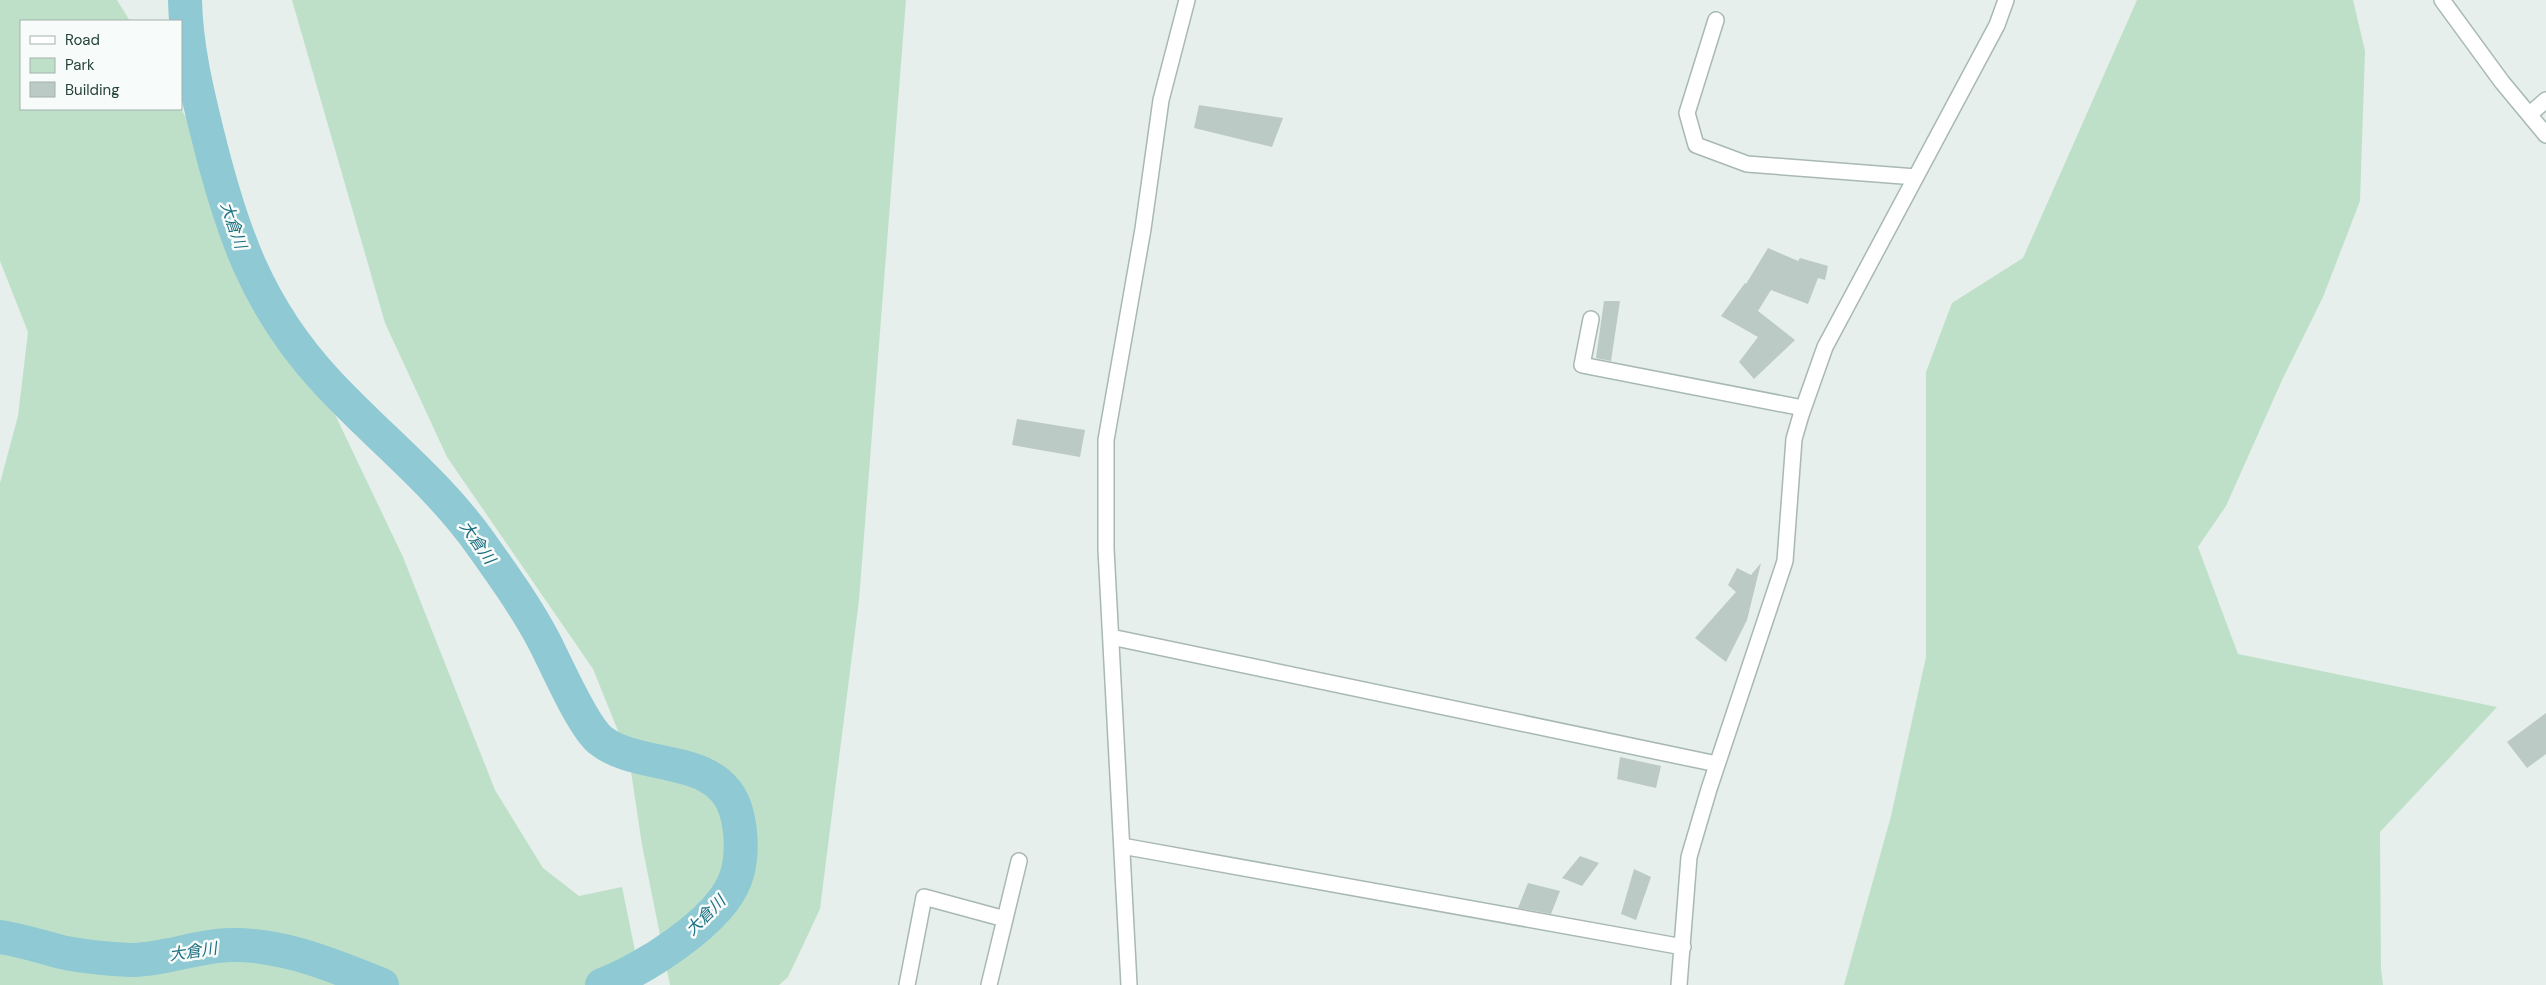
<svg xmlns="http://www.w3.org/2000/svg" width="2546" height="985" viewBox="0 0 2546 985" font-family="'DM Sans','Noto Sans JP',sans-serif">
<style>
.green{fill:#bfe0c8}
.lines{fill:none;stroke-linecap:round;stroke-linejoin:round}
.river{stroke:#8ec9d4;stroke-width:34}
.building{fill:#bbcac4}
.minor-casing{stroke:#a8b8b2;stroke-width:18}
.minor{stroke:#fff;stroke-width:15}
.labels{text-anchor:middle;stroke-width:5;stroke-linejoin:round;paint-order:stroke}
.water-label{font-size:16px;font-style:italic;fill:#1c6f80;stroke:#f7fbf9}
</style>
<rect width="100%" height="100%" fill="#e6efeb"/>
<path class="green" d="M0,0h117l13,21h-109v88h160l46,79 176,369 92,233 48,78 36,28 43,-9 20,98h-642v-502l18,-67 10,-84 -28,-71z
M292,0h614l-47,600 -39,309 -32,68 -9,8h-109l-28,-140 -13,-87 -36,-89 -146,-212 -62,-134z
M2137,0h216l12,51 -5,150 -37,96 -40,81 -57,128 -28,41 40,107 259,53 -117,125 1,137 2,16h-539l47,-169 35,-159v-285l26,-69 71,-45z"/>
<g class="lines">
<path class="river" d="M185,0c1,45 11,88 22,132 24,98 50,175 120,250 51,55 111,101 154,162 22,31 45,63 63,97 12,23 38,84 56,99 40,32 119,12 136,71 6,21 7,48 -1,69 -16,42 -92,90 -133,105
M0,937c23,3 44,11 66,16 21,4 43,6 65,7 28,0 58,-11 86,-14 57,-6 113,18 165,39"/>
</g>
<path class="building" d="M1199,105l84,13 -11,29 -78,-19z
M1768,248l30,13 2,-3 28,8 -3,14 -7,-2 -10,26 -37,-14 -13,21 37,29 -41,39 -15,-17 19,-25 -37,-21 24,-33 1,1z
M1604,301h16l-9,60 -15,-3z
M1017,419l68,11 -5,27 -68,-12z
M1761,563l-14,57 -21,42 -31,-24 41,-46 -8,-7 9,-17 14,7z
M2546,713v41l-19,14 -20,-26z
M1620,757l41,9 -5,22 -39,-9z
M1580,856l19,7 -17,23 -20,-8z
M1634,869l17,8 -15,43 -15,-6z
M1528,883l32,8 -9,23 -33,-6z"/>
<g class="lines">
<defs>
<path id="minor" d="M2442,0l60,82 44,53
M1716,20l-29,93 9,32 51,19 169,13
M2530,114l16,-14
M1591,319l-9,46 221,43
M1111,637l606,127
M1122,846l561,101
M907,985l17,-88 81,22
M989,985l30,-124
M1129,985l-23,-436v-109l37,-211 18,-129 26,-100
M1679,985l10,-128 20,-68 76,-228 9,-122 7,-24 24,-68 172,-322 9,-25"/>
</defs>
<use href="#minor" class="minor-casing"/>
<use href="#minor" class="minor"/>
</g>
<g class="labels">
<g class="water-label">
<text transform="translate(234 225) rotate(71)" y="6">大倉川</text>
<text transform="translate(478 542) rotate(55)" y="6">大倉川</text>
<text transform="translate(705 915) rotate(-45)" y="6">大倉川</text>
<text transform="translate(193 951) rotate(-8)" y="6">大倉川</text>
</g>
</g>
<rect x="20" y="20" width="162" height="90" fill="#f7fbf9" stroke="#a3b1ad"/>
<rect x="30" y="36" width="25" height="8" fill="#ffffff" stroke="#a3b1ad"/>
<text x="65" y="45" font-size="15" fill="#24423a">Road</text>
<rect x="30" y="58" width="25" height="15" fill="#bfe0c8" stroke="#a3b1ad"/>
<text x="65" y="70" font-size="15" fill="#24423a">Park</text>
<rect x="30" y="82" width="25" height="15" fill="#bbcac4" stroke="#a3b1ad"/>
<text x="65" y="95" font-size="15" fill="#24423a">Building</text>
</svg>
